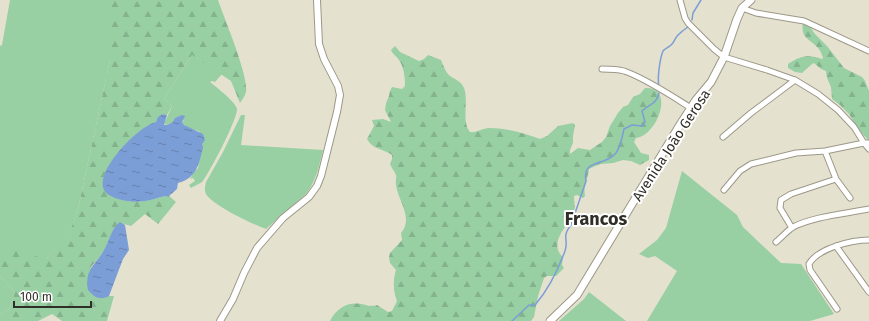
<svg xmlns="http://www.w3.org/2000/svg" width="869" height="321" viewBox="0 0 869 321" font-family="'Fira Sans',sans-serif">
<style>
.grass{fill:#98cfa3}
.forest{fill:url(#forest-firs)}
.water{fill:url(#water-ripples)}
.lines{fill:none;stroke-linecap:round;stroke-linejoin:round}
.stream{stroke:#7c9ed7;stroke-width:1.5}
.minor-casing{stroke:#9c9888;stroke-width:7}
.tertiary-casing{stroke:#9c9888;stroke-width:8}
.secondary-casing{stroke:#9c9888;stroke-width:9}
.minor{stroke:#fff;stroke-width:5}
.tertiary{stroke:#fff;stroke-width:6}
.secondary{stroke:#fff;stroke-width:7}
.labels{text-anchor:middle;stroke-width:4;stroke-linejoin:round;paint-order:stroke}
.street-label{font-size:14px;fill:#2f2e27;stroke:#fff}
.district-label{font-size:18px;font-weight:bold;fill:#2f2e27;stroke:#fff}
</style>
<defs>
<pattern id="forest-firs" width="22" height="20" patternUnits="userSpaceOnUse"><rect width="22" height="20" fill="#98cfa3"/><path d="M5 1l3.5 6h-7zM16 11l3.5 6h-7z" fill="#83b28c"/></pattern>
<pattern id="water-ripples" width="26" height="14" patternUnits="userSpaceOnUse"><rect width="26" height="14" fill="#7c9ed7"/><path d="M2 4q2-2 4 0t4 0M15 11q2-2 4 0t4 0" fill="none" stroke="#6681ae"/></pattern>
</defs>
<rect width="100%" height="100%" fill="#e5e1cf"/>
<path class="grass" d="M10,0h100v60l-32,149 -10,29 -22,21 -46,17 15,16 -6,17 -9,6v-269l2,-1z
M192,55l30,19 -7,8 -3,-1 -2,1c6,5 26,20 27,27 1,9 -28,65 -35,73 -3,2 -8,4 -11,6l-2,-3 6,-4 -2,-3 -3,1 4,-7 4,-4 4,-24 -3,-13c-6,-1 -14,-3 -17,-9l2,-2 -11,2 -6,3 -3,-1 8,-18 -8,-7z
M241,115h4l-4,30 82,5c-4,16 -7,31 -17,44l-40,35c-12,-4 -54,-24 -60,-35 -2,-4 -1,-8 0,-12l17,-30z
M682,171l55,44 6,12 38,36 20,1 33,50 -24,7h-163l30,-50 -22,-15 -7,2 -9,-4 18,-14 9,-12z
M589,292l37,29h-67l25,-22z"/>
<path class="forest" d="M110,0h108c6,18 31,76 28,92 -1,4 -4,8 -6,11l-9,-22 -39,-26 -28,44 8,7 -5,9 -4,-1 -7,8 -47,73c10,5 23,8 35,6 9,-1 16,-5 25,-5l7,6 -18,22 -13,-10 -14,12 -11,-3c-10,7 -10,18 -16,28 -4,6 -9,11 -13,16l12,31 6,-2h5l-7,25h-45l-10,-7 -14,7h-38v-6l9,-6 6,-17 -15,-16 1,-29 45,12 22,-22 10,-28 32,-149z
M803,23l5,1 7,10 12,12 17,22 18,9 3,4 4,10v50l-11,-12 -9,-15 -9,-9 -8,-6 -1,-12 -4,-9 -1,-7 -5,-2 -7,-6 -2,1 -10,9 -7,-1 -7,-4v-4c12,-8 20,-10 34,-5l1,-1c-1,-3 -3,-9 -6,-11 -7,-8 -17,-9 -14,-24z
M395,46l5,6 19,9 5,-2 4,-4 13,5c2,5 5,13 9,16 6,4 11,5 14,12 5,13 -3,33 6,44 7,1 13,-4 19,-4 17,0 35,5 51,11l7,-3 11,-10 15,-3 2,2 -2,11v7l-3,7v4l8,-6 12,2 12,-8 4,-5 4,-11 8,-13 5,-6 5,-2 5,-8 7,-3 5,-6c31,-2 12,48 -9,50l-2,4 7,11 8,2v5l-9,5 -9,-4 -8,-1 -10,3 -13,1 -11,5c-1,9 -6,18 -4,27l-2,2 -6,-3 -3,1c0,6 2,13 -1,19 -5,10 -19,22 -15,35 1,3 4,6 5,8l-1,7 2,3 -8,8h-9l-3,2 -6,18 -4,21 -3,4h-201c7,-13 17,-19 31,-17 6,1 9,3 16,1l11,7 4,-1 5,-10c-4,-9 -4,-22 -1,-31l-6,-7 -1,-6 1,-4 12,-13 -1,-7c13,-15 -3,-32 -5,-48 -1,-3 1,-7 0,-10 -1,-3 -5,-8 -6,-11l2,-5v-4c-8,-6 -20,-6 -25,-16l7,-13 -2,-6 11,-1 8,3 -6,-12 1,-7 3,-7 1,-5 2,-4 10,2 3,-3c0,-9 -1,-19 -6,-26 -2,-4 -6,-5 -8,-10z"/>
<path class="water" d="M163,114l4,1 -3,10h3l6,-3 2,-4 7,-3 3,1 -3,6 2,3 19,9 2,6 -3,4 1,3c-4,17 -6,31 -25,36l-1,6 -8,7c-9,0 -15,4 -24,5 -10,2 -27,0 -36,-6 -25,-15 30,-70 47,-73l2,-5z
M120,222l5,3 4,25 -6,9 -14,37c-9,5 -15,1 -21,-6 -4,-21 8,-25 16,-40 6,-10 6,-20 16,-28z"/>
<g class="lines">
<path class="stream" d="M692,20l1,-7 8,-13
M659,86c-2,-7 1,-28 4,-35 2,-3 5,-3 8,-6 3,-2 4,-7 7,-10 3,-3 7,-6 10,-8
M512,321l17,-16h6c13,-15 23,-35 30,-54 4,-12 -4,-14 6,-26l15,-44c-4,-23 19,-14 30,-28 5,-7 6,-16 8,-24l8,-4 10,1 3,-4 -3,-11c7,-7 15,-7 17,-18"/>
<defs>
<path id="minor" d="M680,0l5,18 3,5 26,26 10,8 43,13 28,10 23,14 20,16 16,17 10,16 5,6
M742,8l14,5 48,8 65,30
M602,69c7,0 15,0 22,2 21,7 48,25 67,37
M723,137l28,-24 44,-33
M825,151l11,28 14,19
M724,190l16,-19 11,-7 45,-11 29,-2 39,-8h5
M792,228l-12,-20 1,-8 10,-6 45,-15
M776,242c6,-5 11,-11 17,-15 22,-11 52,-13 76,-18
M836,246l33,46
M837,309l-27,-39 -1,-6c9,-16 43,-24 60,-24"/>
<path id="tertiary" d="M220,321l13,-22 11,-26 13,-25 26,-30 26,-21 8,-11 4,-10 16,-64 3,-17 -2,-9 -14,-27 -5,-15 -2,-44"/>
<path id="secondary" d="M550,321l27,-26 101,-167 18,-28 15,-18 13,-25 13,-38 5,-11 9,-8"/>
</defs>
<use href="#minor" class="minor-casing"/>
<use href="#tertiary" class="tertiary-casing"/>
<use href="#secondary" class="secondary-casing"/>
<use href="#minor" class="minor"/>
<use href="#tertiary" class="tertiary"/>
<use href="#secondary" class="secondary"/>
</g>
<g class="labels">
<g class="street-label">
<text transform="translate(671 145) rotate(-57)" y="5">Avenida João Gerosa</text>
</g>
<g class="district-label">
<text x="596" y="225">Francos</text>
</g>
</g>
<path d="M14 301v6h77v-6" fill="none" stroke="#2f2e27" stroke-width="2"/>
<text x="20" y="301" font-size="12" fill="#2f2e27" stroke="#ffffff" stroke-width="3" paint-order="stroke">100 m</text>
</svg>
